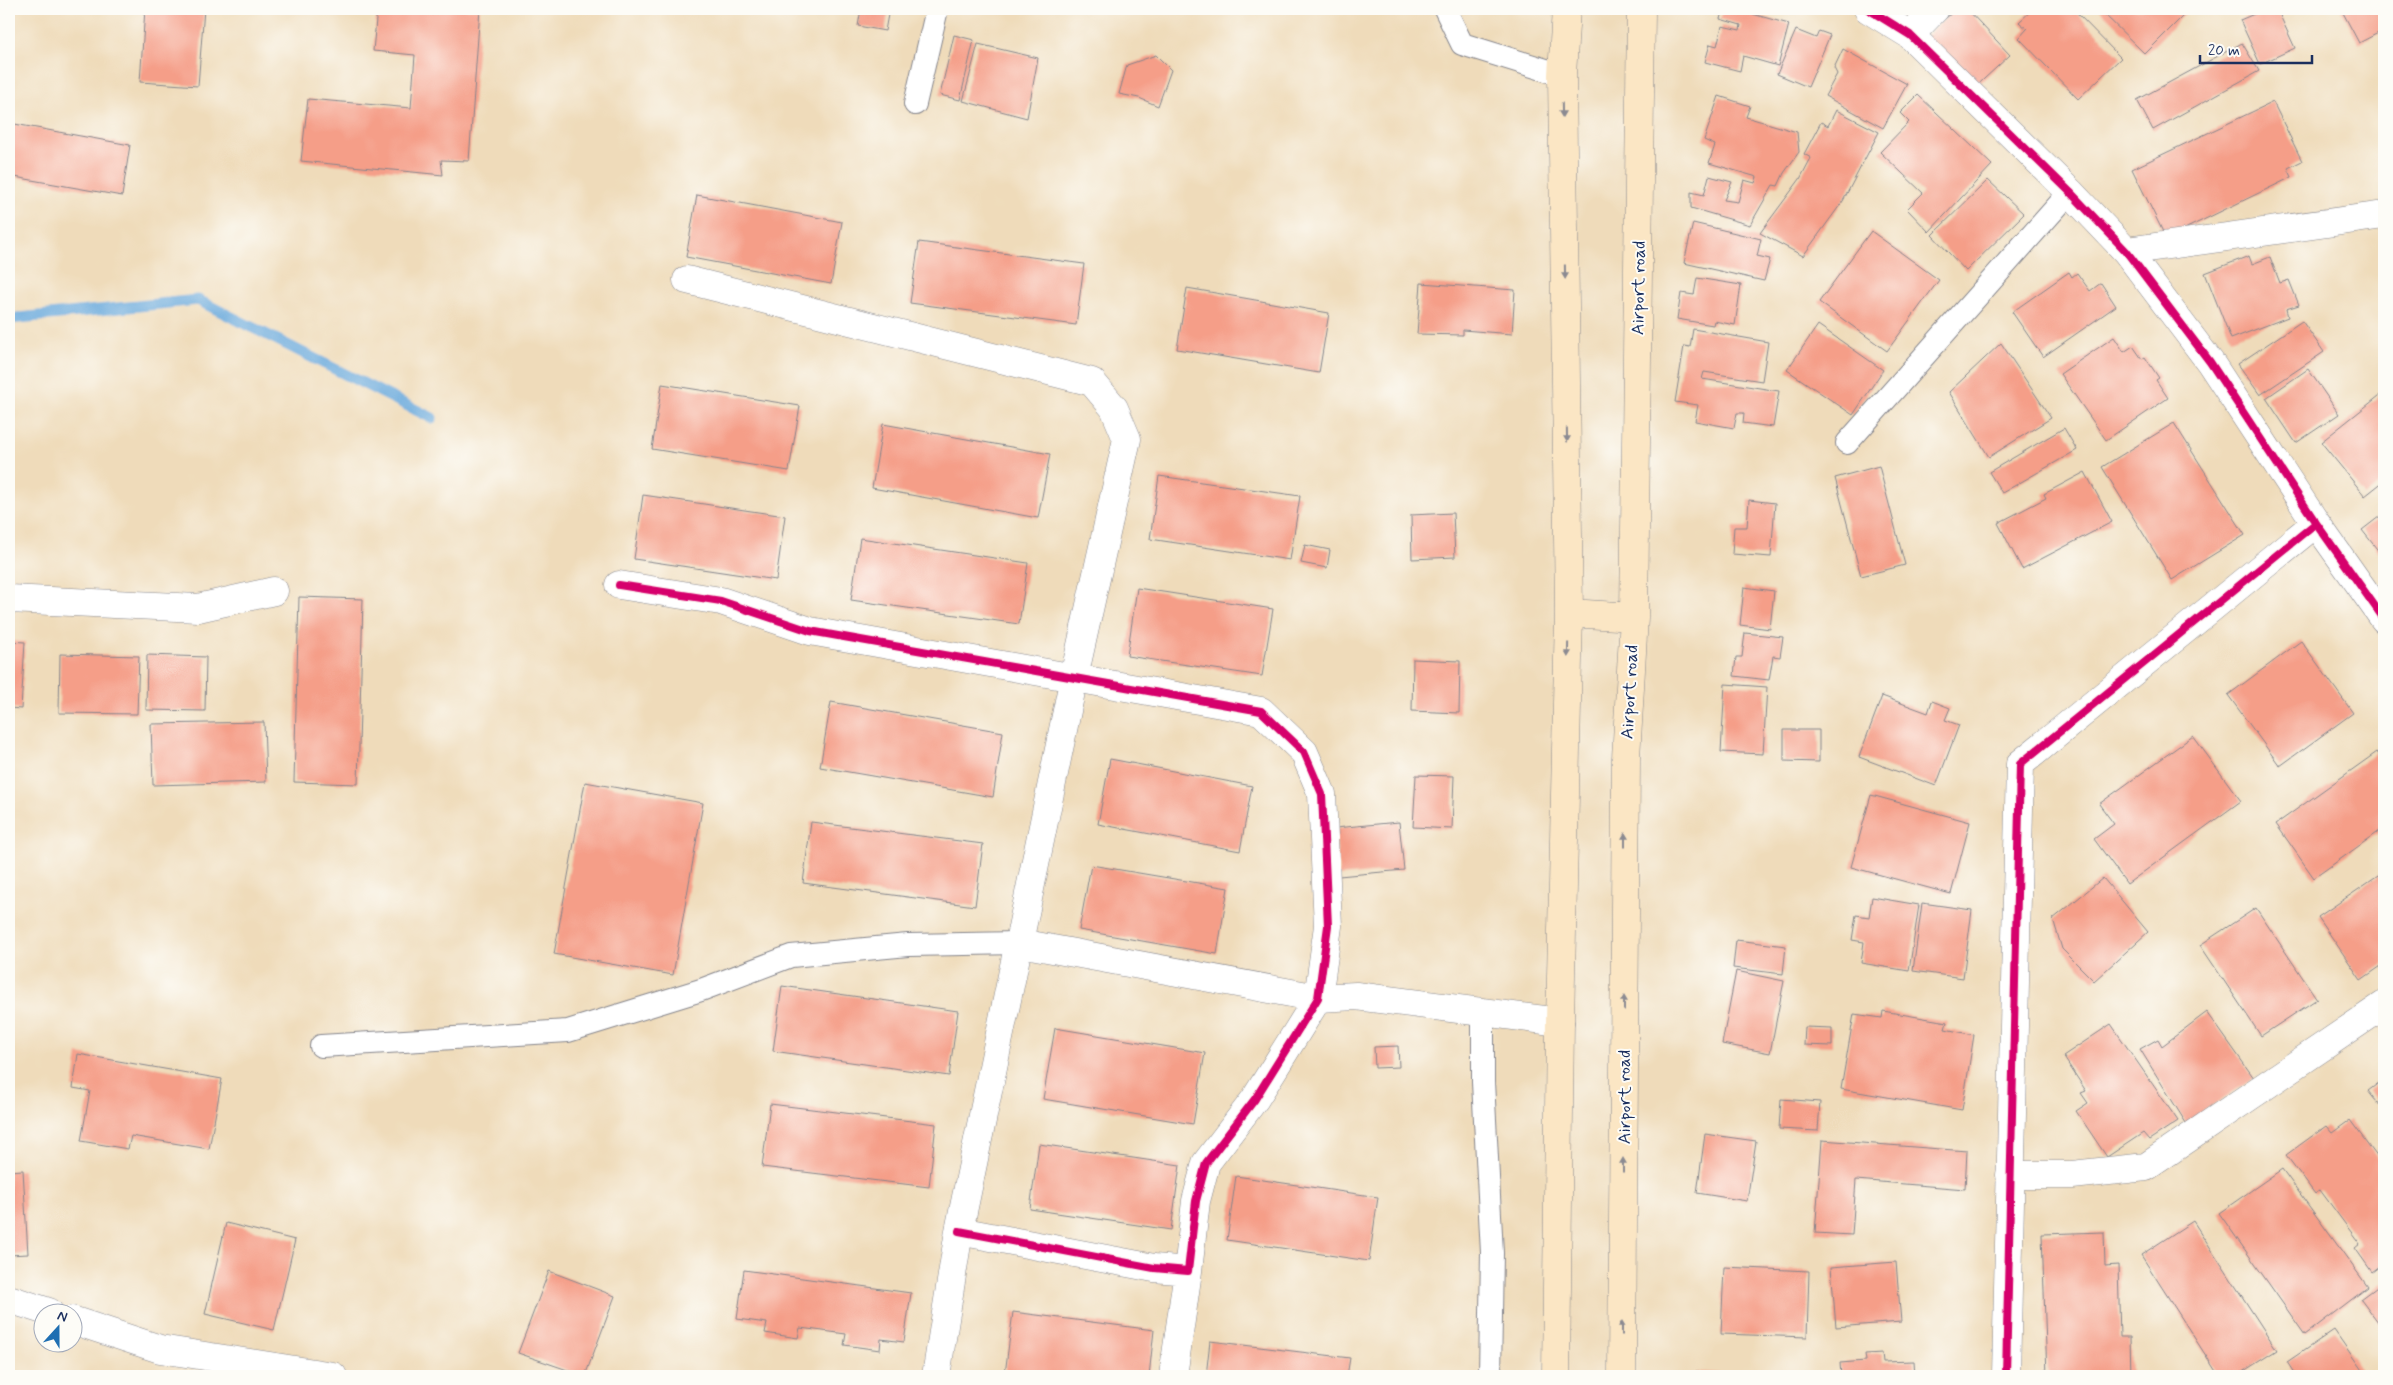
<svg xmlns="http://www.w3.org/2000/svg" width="2393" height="1385" viewBox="0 0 2393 1385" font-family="Mynerve,sans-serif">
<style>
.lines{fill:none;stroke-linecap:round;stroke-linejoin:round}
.stream{stroke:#67a8db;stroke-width:11}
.building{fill:#f59e88}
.lane-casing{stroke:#85858c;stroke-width:24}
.street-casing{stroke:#85858c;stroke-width:29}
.secondary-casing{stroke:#85858c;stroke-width:29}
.lane{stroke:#fff;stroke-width:22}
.street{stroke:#fff;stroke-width:28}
.secondary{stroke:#fbe6c4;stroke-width:28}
.cycleway-casing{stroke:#fdfcf7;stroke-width:11}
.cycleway{stroke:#d6006c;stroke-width:8}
.oneway{fill:#8b8a91}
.labels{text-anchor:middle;stroke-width:4;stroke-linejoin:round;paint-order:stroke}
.street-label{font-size:18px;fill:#1b2f5e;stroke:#fdfcf7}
</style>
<rect width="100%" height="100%" fill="#fdfcf7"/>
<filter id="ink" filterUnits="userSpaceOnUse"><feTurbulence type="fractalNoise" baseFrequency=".02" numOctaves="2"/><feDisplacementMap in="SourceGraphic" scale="10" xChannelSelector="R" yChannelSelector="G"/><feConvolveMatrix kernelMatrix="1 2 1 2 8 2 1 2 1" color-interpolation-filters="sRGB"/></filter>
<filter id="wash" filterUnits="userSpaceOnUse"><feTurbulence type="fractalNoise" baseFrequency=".0096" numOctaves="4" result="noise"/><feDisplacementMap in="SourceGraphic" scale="20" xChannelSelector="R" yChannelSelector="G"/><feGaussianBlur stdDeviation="1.12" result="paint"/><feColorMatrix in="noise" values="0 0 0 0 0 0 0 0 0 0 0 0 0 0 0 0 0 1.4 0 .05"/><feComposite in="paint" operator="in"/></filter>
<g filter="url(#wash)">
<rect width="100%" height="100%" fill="#efdbba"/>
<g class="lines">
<path class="stream" d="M9,319l189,-19 234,118"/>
</g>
<g id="blocks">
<path class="building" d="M145,9h59l-6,77 -58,-4z
M377,9h103l-11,152 -28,-1 2,15 -142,-14 7,-62 103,9 4,-53 -42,-4z
M861,9h28l-4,22 -27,-5z
M1723,9h11l55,15 -11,42 -35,-10 -3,15 -35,-9 5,-18 7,2 5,-20 18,4 1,-5 -21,-6z
M1956,9h11l43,46 -39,36 -48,-52z
M2033,9h40l48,49 -43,41 -59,-61 8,-9 -8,-7z
M2099,9h87l2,2 -43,43z
M2266,9h11l18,39 -35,16 -20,-44z
M2341,9h43v21l-25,13z
M1796,30l20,8 3,-7 11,4 -22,52 -31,-13z
M954,35l20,5 -14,60 -20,-5z
M2242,43l17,28 -106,59 -16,-30z
M978,44l60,14 -11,60 -64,-17z
M1843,49l64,35 -24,44 -58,-32 12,-22 -3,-6z
M1156,55l15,15 -13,36 -19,-8 -20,-4 8,-29z
M1918,95l74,70 -63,67 -22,-23 16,-16 -43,-41 29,-30 -9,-9z
M1719,96l31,10 -4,11 51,15 2,20 -15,21 -6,13 -5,-1 -23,40 -59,-17v-16l13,3 5,-19 23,6 -8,18 14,2 6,-22 11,3 2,-6 -48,-14 6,-18 -11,-5z
M2273,102l29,59 -14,7 4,9 -126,61 -34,-69z
M1836,110l43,22 -36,69 -40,55 -43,-23 40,-54 11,-21 -7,-4 17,-32 7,4z
M9,123l121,22 -8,51 -113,-20z
M1988,180l36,34 -58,57 -34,-36z
M697,195l145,27 -11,62 -145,-27z
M1693,223l68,16 -4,17 13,3 -6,22 -80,-18z
M1871,231l68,49 -52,71 -68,-49z
M919,242l165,22 -8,61 -166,-22z
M2249,256l3,8 18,-7 10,26 9,-3 10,25 -13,4 2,8 -57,22 -26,-66z
M2069,272l3,5 5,-4 13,18 11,-8 15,23 -73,51 -31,-45z
M1697,278l44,7 -6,40 -21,-4 -1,4 -36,-6 4,-26 13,2z
M1421,283l94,7 -3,44 -49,-4v5l-46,-1z
M1187,288l142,25 -10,60 -142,-24z
M2302,321l22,31 -64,43 -22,-31z
M1818,325l65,45 -30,45 -66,-45z
M1693,329l75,13 -6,39 -58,-9 -2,7 77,12 -6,36 -30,-4 1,-10h-7l-3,15 -39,-7 3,-16 -23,-3 9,-56 6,1z
M2114,337l10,15 9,-6 9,13 3,-2 14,21 -3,2 12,18 -62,42 -46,-66z
M2001,343l50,75 -62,39 -40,-65z
M2308,369l31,45 -43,29 -30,-45z
M662,384l138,22 -11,65 -137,-22z
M2384,392v89l-19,15 -44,-54z
M2174,423l71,112 -73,45 -70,-113z
M883,424l167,30 -12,64 -166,-30z
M2064,428l13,22 -75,43 -13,-21z
M1879,466l26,99 -44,11 -26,-98z
M2085,472l27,50 -90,47 -24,-46 48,-25 -2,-4z
M1159,476l141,20 -10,64 -140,-21z
M643,495l142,21 -9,64 -142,-21z
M1749,500l26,3 -4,54 -39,-3 2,-27h13z
M1453,513l2,44 -43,2 -1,-44z
M2384,513v45l-22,-28z
M860,538l168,25 -9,61 -168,-24z
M1305,545l25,5 -3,18 -26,-5z
M1744,587l30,4 -4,38 -30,-4z
M1137,588l136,21 -11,67 -135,-20z
M299,597l64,2 -5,185 -64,-2z
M1745,633l38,4 -3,20 -7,-1 -4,24 -35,-4 2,-19h6z
M9,641l16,1 -4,67 -12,-1z
M2301,641l52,72 -73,53 -52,-71z
M60,654l79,2 -2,58 -78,-1z
M147,655l59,2 -1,54 -59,-1z
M1413,659l47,2 -1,52 -47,-2z
M1725,684l42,3 -4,67 -42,-2z
M1882,696l46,17 4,-12 18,7 -5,12 14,5 -23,61 -77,-29z
M831,702l172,30 -10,65 -173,-30z
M264,722l2,60 -113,3 -2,-61z
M1784,730h35v32l-35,-1z
M2193,736l48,65 -114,83 -33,-45 20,-15 -15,-20z
M2377,752l7,10v66l-70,50 -38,-54z
M1110,759l142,27 -12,65 -142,-27z
M1416,775l38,1 -2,53 -39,-2z
M585,782l118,21 -30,172 -119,-21z
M1871,795l99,27 -19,72 -100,-27z
M811,822l172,22 -8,62 -172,-23z
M1399,822l5,48 -65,6 -4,-48z
M1091,865l137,23 -11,66 -138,-24z
M2384,872v92l-23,16 -43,-63z
M2103,878l45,54 -54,49 -32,-32 -9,-30z
M1872,897l47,8 -10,66 -48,-8 3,-21 -12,-2 4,-25 13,2z
M1922,903l50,7 -9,68 -50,-7z
M2256,908l61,91 -56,37 -61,-91z
M1736,940l50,6 -3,28 -50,-6z
M1736,971l48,10 -14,72 -48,-9z
M782,986l176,25 -9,65 -176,-25z
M1883,1011l64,11 -2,7 29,6 -12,75 -121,-21 13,-75 28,4z
M2207,1012l47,66 -68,45 -46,-74 18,-10 4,7z
M2111,1024l67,97 -29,19 -6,-7 -36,24 -31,-46 12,-8 -7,-10 5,-2 -23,-35z
M1805,1027l27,1v18l-28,-1z
M1055,1028l150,25 -12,71 -150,-25z
M1398,1046l1,21 -24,1 -1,-21z
M78,1054l144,25 -13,70 -78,-13 -3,13 -47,-8 9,-50 -17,-3z
M2384,1079v32l-16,-20z
M1781,1099l39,3 -2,29 -39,-2z
M770,1104l166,20 -7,63 -167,-20z
M2350,1120l34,46v97l-12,9 -17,-24 5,-4 -40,-54 -5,4 -29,-39 40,-29 6,7z
M1705,1134l51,7 -9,60 -50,-8z
M1822,1140l145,11 -2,38 -109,-9 -4,55 -37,-2z
M1039,1144l141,21 -9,65 -141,-21z
M2282,1169l86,118 -63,48 -86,-122z
M23,1170l5,84 -19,1v-84z
M1236,1176l142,21 -9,64 -142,-21z
M2193,1221l84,129 -41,26h-17l-78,-121z
M226,1223l69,17 -21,90 -69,-16z
M2104,1232l1,34 13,-1 2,72h10l1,39h-84l-5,-142z
M1896,1262l5,60 -65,5 -5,-60z
M1724,1267l85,4 -2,66 -86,-3z
M744,1270l167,23 -7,49 -23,-3 -1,11 -36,-5 2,-11 -46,-6 -2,10 -33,-5 2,-10 -30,-4z
M549,1271l66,25 -30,80 -67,-23z
M2384,1282v48l-23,-31z
M1013,1312l141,18 -5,46h-129l-15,-2z
M2334,1330l32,46h-70l-9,-14z
M1210,1341l140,17 -3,18h-141z
M1882,1353l1,9 31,-1 1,15h-74l-1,-13 26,-2 -1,-7z
M1696,1372l63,3v1h-63z"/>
</g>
</g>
<g filter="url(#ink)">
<use href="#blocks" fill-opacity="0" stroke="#85858c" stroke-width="1"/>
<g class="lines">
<defs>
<path id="lane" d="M1445,9l17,35 100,31
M915,104l22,-95
M1847,443l223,-251
M1483,1012v70l9,171 -2,123
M321,1046l247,-15 133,-41 90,-34 117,-11 112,-2"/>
<path id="street" d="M1868,9l42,26 160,157 56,59 84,111 106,161 68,96
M1910,35l25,-26
M2126,251l258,-36
M687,280l405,102 22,26 13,31 -53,238 -115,554 -23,145
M619,585l102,16 89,30 451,80 43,41 18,42 6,132 -10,72 -63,101 -49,64 -10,38 -8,70 -34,-3 -195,-37
M9,599l189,9 76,-17
M1020,943l298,55 38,-2 204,26
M2010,1175h62l74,-8 238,-162
M9,1299l40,13
M72,1320l88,29 173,27
M1173,1376l15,-105
M2006,1376l14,-612 296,-241"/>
<path id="secondary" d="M1569,613l65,4
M1556,1376l4,-354 9,-409 -7,-538 4,-66
M1622,1376l4,-618 8,-141 7,-608"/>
</defs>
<use href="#lane" class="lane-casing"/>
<use href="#street" class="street-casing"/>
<use href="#secondary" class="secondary-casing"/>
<use href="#lane" class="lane"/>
<use href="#street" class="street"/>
<use href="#secondary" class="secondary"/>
<defs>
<path id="cycleway" d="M1868,9l42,26 160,157 56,59 84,111 106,161 68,96
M619,585l102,16 89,30 451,80 43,41 18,42 6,132 -10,72 -63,101 -49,64 -10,38 -8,70 -34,-3 -195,-37
M2006,1376l14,-612 296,-241"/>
</defs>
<use href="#cycleway" class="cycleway-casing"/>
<use href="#cycleway" class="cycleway"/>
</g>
<defs><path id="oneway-solid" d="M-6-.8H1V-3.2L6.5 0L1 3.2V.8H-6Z" transform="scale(1.25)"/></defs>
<g class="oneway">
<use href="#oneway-solid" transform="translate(1562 110) rotate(89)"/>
<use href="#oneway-solid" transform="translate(1565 272) rotate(89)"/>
<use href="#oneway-solid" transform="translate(1567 435) rotate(89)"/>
<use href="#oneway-solid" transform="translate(1568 650) rotate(91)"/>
<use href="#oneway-solid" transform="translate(1625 840) rotate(-90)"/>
<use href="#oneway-solid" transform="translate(1624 1003) rotate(-90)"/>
<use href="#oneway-solid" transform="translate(1623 1165) rotate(-90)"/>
<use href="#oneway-solid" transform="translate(1622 1328) rotate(-90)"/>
</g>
</g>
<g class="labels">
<g class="street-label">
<text transform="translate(1638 288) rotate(-89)" y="6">Airport road</text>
<text transform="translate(1629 692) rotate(-87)" y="6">Airport road</text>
<text transform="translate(1624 1097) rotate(-90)" y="6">Airport road</text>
</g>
</g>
<rect width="2393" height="1385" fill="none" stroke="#fdfcf7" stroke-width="30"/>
<g transform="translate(58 1328) rotate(21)"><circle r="24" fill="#fdfcf7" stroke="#a3aaba"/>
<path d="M0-4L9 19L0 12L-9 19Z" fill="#1f6fb2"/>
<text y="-8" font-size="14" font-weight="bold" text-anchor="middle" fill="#1b2f5e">N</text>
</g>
<path d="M2200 55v8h112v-8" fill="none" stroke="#1b2f5e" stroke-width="2.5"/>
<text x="2208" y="55" font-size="15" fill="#1b2f5e" stroke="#fdfcf7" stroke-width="4" paint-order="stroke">20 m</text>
</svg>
